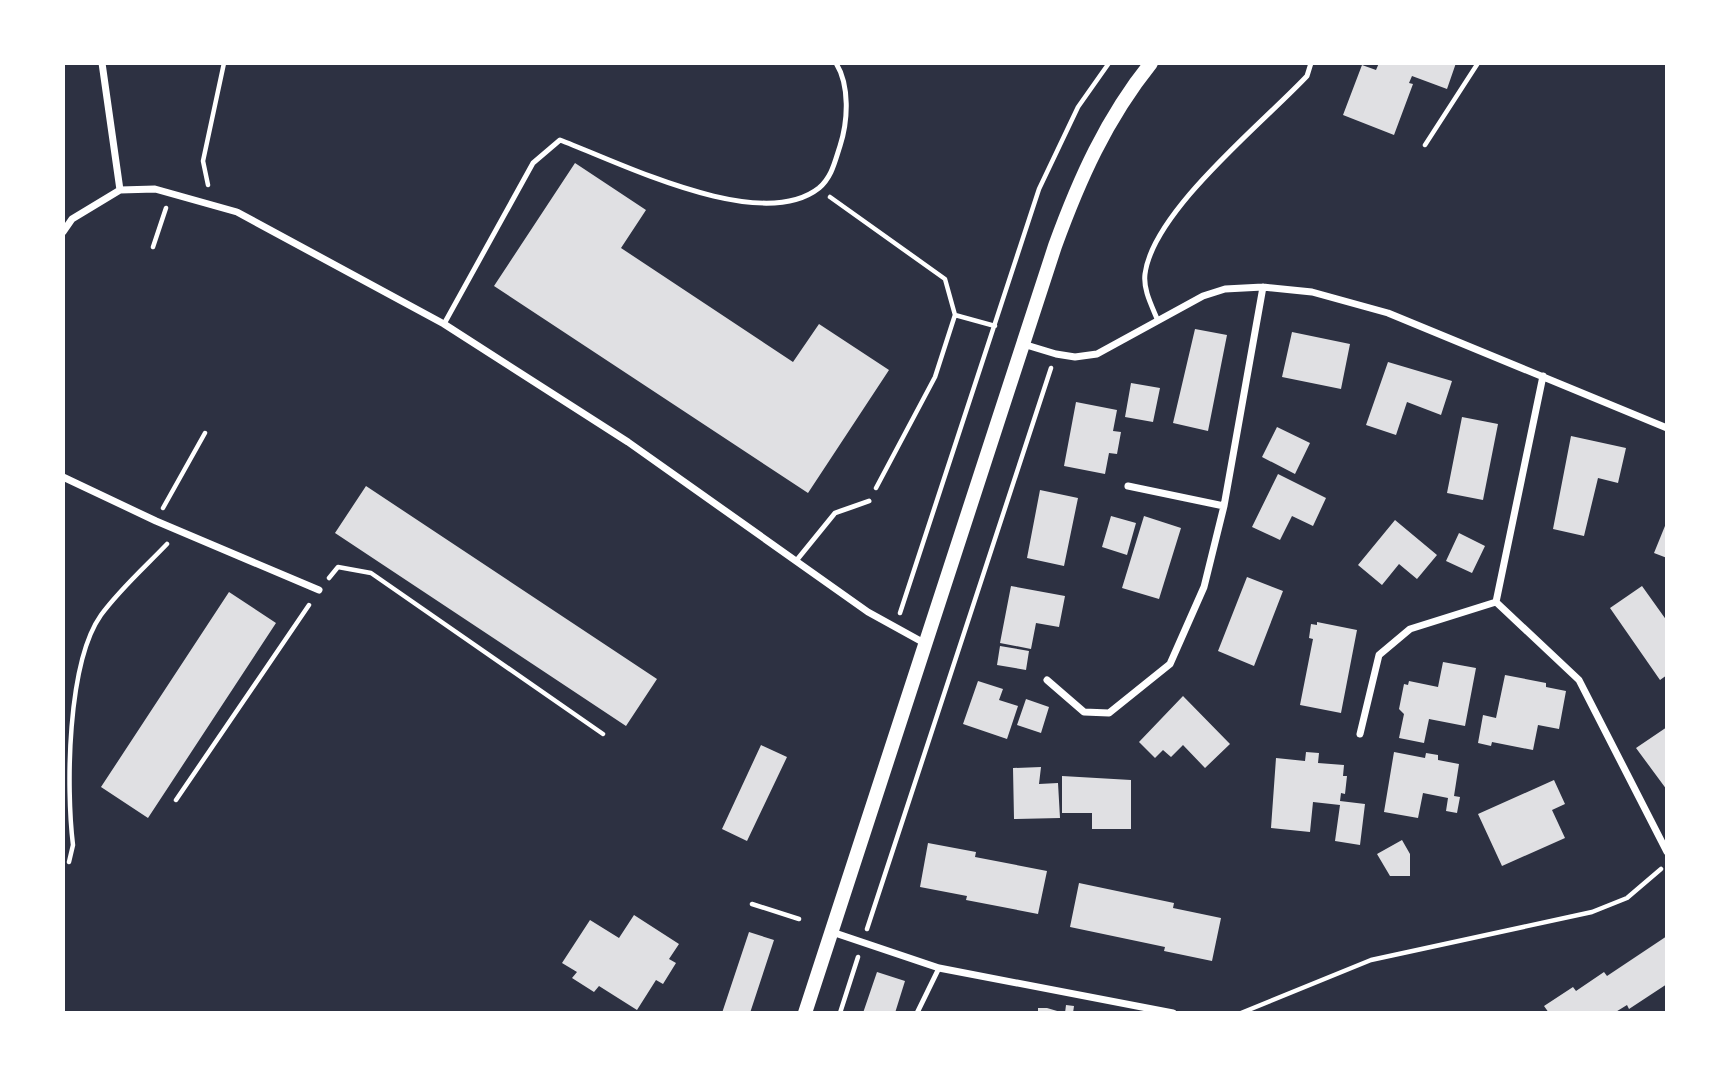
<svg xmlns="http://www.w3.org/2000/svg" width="1730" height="1076" viewBox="0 0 1730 1076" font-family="'Libre Baskerville',serif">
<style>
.building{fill:#e0e0e3}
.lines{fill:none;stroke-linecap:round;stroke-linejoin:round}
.path{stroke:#fff;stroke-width:4.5}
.service{stroke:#fff;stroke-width:5}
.minor{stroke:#fff;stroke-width:7}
.secondary{stroke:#fff;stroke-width:14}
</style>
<rect width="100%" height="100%" fill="#2d3142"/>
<path class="building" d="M1379,63h77l-9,26 -35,-13 -3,7 4,1 -19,51 -51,-20 19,-50 14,5z
M575,163l71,47 -25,38 172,114 26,-38 70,46 -81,123 -314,-207z
M1195,329l32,6 -19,96 -35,-8z
M1292,332l58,12 -9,45 -59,-12z
M1388,362l64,19 -11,34 -34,-13 -11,33 -30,-10z
M1131,383l29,5 -7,34 -28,-5z
M1076,402l41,8 -4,21 8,1 -4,22 -8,-1 -4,21 -41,-8z
M1462,417l36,7 -15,76 -36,-7z
M1277,427l33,16 -15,31 -33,-17z
M1571,436l55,12 -8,35 -20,-5 -14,58 -31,-7z
M1278,474l48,24 -13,28 -21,-10 -12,24 -28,-13z
M366,486l291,193 -31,47 -291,-193z
M1040,490l38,8 -14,68 -37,-8z
M1111,516l25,7 -9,32 -25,-8z
M1144,516l37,12 -22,71 -37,-11z
M1395,520l42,35 -20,24 -18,-15 -17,21 -24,-20z
M1667,521v37l-13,-5z
M1459,533l26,13 -13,27 -26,-12z
M1247,577l36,14 -29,75 -36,-15z
M1011,586l54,10 -6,31 -23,-4 -5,26 -31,-6z
M1642,586l25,35v54l-7,5 -50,-72z
M229,592l47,31 -128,195 -47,-31z
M1317,622l40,8 -16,83 -41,-8 13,-66 -4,-1 2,-14 6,1z
M1000,646l29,5 -3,19 -29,-5z
M1443,662l33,6 -11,58 -36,-7 -5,24 -25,-5 5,-24 -5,-5 5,-25 4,1 1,-4 29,6z
M1505,675l41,8v4l20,4 -7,38 -21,-4 -5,25 -41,-8 -1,4 -13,-3 5,-28 13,3z
M978,681l25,8 -4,11 19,6 -11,33 -44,-15z
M1183,696l47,48 -25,24 -22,-23 -12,12 -8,-7 -8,8 -16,-16z
M1026,699l23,8 -8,26 -24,-8z
M1667,727v63l-31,-42z
M761,745l26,12 -40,84 -25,-12z
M1306,752l13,1 -1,10 26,2 -1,11h4l-2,18 -4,-1 -1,8 25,3 -5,41 -25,-4 5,-36 -27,-3 -3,30 -39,-4 5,-70 29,3z
M1394,752l31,6 1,-5 12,2v5l21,4 -5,32 6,1 -3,16 -11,-2 2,-13 -25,-5 -5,25 -34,-6z
M1041,767l-2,17 19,-1 2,35 -46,1 -1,-51z
M1062,776l69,4v49h-39v-16h-30z
M1554,780l11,24 -13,6 13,28 -63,28 -24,-52z
M1402,840l8,14v22h-20l-13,-22z
M928,843l48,9 -1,5 72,14 -9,43 -72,-14 1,-4 -47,-9z
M1079,883l95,20 -1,5 48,10 -9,43 -48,-10 1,-4 -95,-20z
M634,915l45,29 -10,15 7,4 -13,21 -7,-4 -19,30 -38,-24 -5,6 -22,-14 5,-6 -15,-9 28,-43 29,18z
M749,932l25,8 -24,73h-28z
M1667,936v48l-38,25 -2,-4 -13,8h-65l-5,-7 29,-19 3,4 28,-19 3,4z
M877,972l28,9 -10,32h-32z
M1066,1005l8,1 -1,7h-8z
M1038,1008h9l17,5h-26z"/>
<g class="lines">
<path class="path" d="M1425,145l53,-82
M208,185l-5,-24 21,-98
M830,197l115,82 10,36 -20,62 -59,111
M153,247l13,-39
M955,315l40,11
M163,508l42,-75
M329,578l9,-11 33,6 232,161
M900,613l139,-424 39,-82 31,-44
M176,800l133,-195
M69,862l4,-17c-7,-57 -6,-182 28,-230 19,-26 44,-48 66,-71
M752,904l47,15
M867,929l184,-561
M840,1013l18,-56
M1241,1013l130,-53 221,-48 35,-14 34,-29"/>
<path class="service" d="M1158,321c-6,-15 -15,-31 -13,-47 8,-63 118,-151 162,-198l4,-13
M444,324l89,-161 27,-23c61,23 201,94 259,48 13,-11 16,-27 21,-42 8,-25 10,-60 -4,-83
M796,561l39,-48 34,-12
M917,1013l22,-45"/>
<path class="minor" d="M102,63l18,127
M63,232l9,-13 48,-29 35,-1 82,23 207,112 184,118 240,170 58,32
M1023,344l33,10 19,3 22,-3 106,-58 22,-7 38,-2 49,5 76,21 279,115
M63,477l93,44 163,69
M1128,486l96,20
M1496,602l83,78 88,172
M1047,680l37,32 25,1 61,-49 34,-77 20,-81 39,-219
M1360,734l19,-79 31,-26 86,-27 47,-226
M832,932l107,36 234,45"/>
<path class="secondary" d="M805,1013l250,-767c24,-66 51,-127 96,-183"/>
</g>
<rect width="1730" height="1076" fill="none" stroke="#ffffff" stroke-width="130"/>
</svg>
